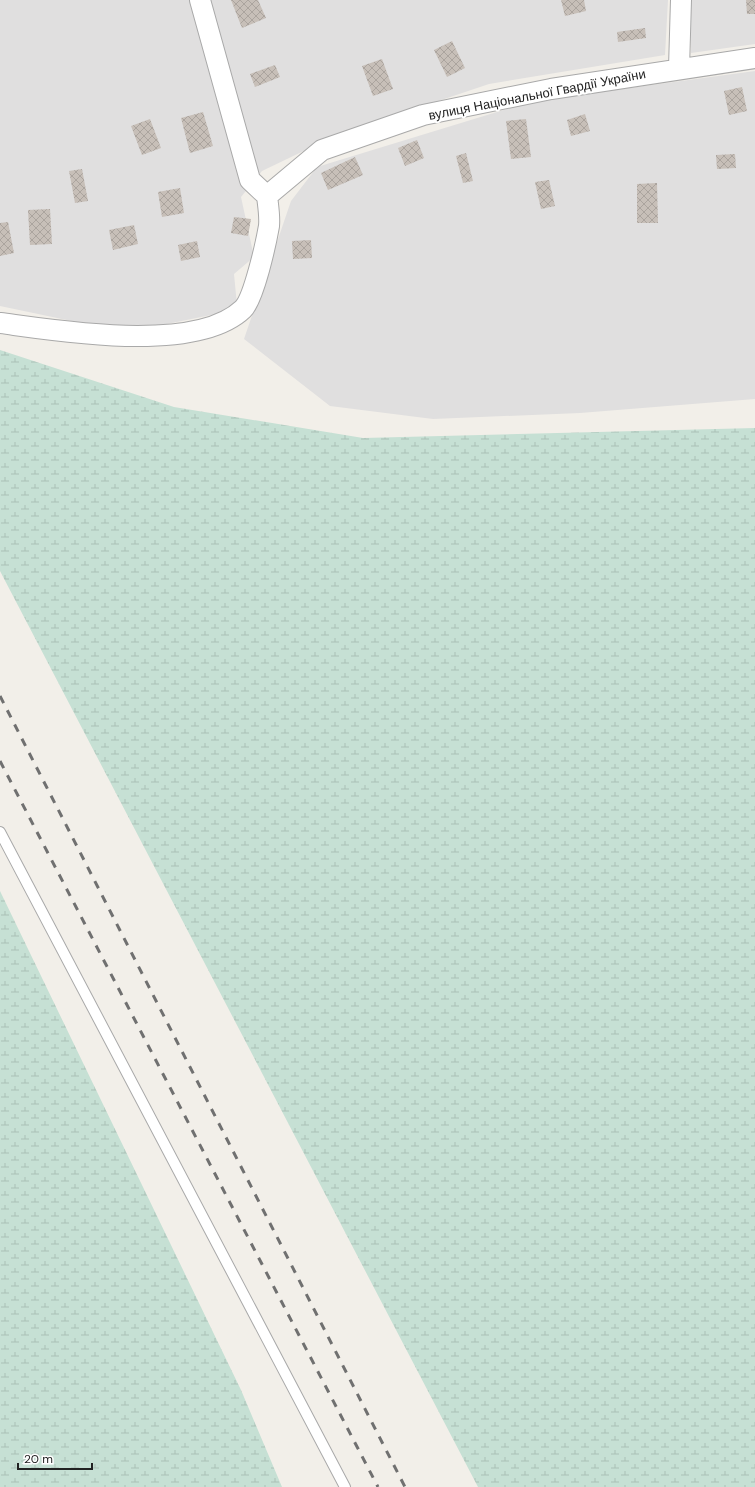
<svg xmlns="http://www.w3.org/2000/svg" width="755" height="1487" viewBox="0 0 755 1487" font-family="'DM Sans',sans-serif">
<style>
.residential{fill:#e0dfdf}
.wetland{fill:url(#wetland-marsh)}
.building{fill:url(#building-cross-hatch)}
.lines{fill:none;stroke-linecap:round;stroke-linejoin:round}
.service-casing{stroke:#a9a9a9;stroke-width:12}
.minor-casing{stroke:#a9a9a9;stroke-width:22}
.service{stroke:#fff;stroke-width:10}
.minor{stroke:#fff;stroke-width:20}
.rail{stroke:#707070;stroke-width:3;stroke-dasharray:8 8;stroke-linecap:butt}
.labels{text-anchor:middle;stroke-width:4;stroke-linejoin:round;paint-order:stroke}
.street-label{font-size:13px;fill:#222;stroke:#fff}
</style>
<defs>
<pattern id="wetland-marsh" width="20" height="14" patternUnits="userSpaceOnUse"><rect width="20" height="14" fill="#c6e0d4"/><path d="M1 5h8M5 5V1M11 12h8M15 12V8" fill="none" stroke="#aac0b6"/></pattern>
<pattern id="building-cross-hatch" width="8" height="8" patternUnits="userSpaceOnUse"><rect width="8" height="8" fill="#c7bfb8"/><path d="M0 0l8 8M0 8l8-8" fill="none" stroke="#aba49e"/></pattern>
</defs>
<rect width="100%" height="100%" fill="#f2efe9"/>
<path class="residential" d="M0,0h668l-3,55 -176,29 -152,51 -75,36 -21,26 13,60 -20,17 3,31 -11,7 -79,16 -66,-5 -81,-17z
M690,0h65v44l-64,9z
M755,71v328l-175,14 -147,6 -103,-13 -86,-67 47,-138 26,-34 216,-66z"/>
<path class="wetland" d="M0,350l174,57 189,31 392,-10v1059h-277l-478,-916z
M0,891l241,499 41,97h-282z"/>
<path class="building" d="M231,0h27l8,18 -24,10z
M561,0h23l2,11 -21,5z
M746,0h9v14h-8z
M645,28l1,10 -28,4 -1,-10z
M452,41l13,27 -18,9 -13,-27z
M382,59l11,30 -20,7 -11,-30z
M275,65l5,12 -25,10 -5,-13z
M742,87l5,24 -18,4 -5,-24z
M203,112l10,34 -23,7 -9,-35z
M585,114l5,17 -19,5 -4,-16z
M150,119l11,29 -19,7 -11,-29z
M526,119l5,38 -20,2 -5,-38z
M417,140l7,18 -19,8 -7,-18z
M466,153l7,28 -10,2 -7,-27z
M735,154l1,14 -19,1 -1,-14z
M355,157l8,18 -35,15 -7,-17z
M82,169l6,32 -13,2 -6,-32z
M549,180l6,26 -14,3 -6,-27z
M657,183l1,40h-21v-39z
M180,188l4,25 -22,4 -4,-25z
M50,209l2,35 -22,1 -2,-35z
M234,217l17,2 -3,17 -17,-3z
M8,222l6,31 -14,3v-33z
M134,225l4,19 -25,6 -4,-20z
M311,240l1,18 -19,1 -1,-18z
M197,241l3,16 -19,4 -3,-16z"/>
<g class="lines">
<defs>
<path id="service" d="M0,832l345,655"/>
<path id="minor" d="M679,68l2,-68
M267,196l55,-46 101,-35 128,-26 204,-31
M0,323c60,8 196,31 243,-14 11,-11 23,-66 26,-83 1,-10 -1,-21 -2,-30l-17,-16 -50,-180"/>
</defs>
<use href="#service" class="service-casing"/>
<use href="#minor" class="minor-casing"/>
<use href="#service" class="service"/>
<use href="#minor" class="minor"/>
<path class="rail" d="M0,696l405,791
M0,761l378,726"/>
</g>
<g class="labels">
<g class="street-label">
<text transform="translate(537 94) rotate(-11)" y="5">вулиця Національної Гвардії України</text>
</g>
</g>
<path d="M18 1463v6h74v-6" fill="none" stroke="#222222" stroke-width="2"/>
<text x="24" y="1463" font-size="12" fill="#222222" stroke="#ffffff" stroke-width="3" paint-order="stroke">20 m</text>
</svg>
